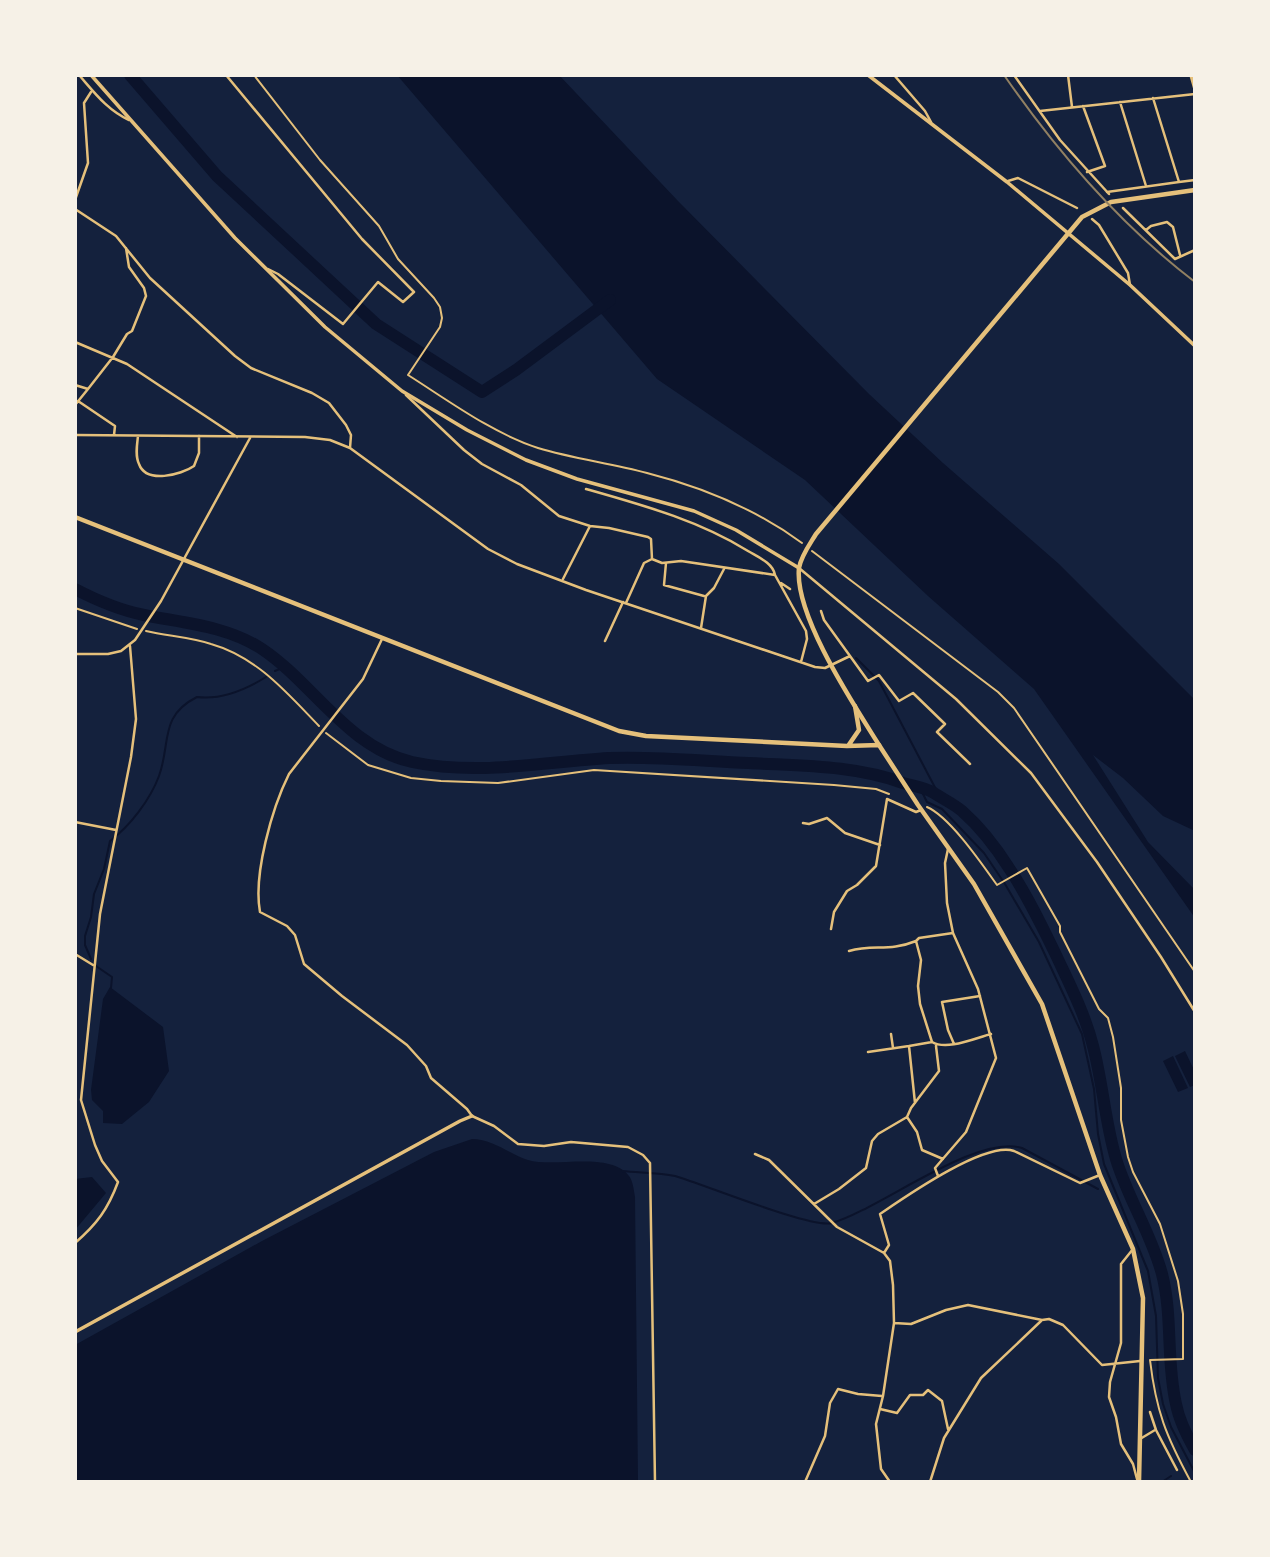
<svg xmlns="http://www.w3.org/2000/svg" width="1270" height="1557" viewBox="0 0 1270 1557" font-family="'Exo 2',sans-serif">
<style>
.water{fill:#0b132b}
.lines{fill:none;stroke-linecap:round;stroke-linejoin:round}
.stream{stroke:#0b132b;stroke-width:2}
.river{stroke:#0b132b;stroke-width:12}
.path{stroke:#e5c07b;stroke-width:2}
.minor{stroke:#e5c07b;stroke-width:2.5}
.tertiary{stroke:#e5c07b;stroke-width:3.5}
.secondary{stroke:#e5c07b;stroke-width:4.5}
.primary{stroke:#e5c07b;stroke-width:4.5}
.rail{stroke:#918062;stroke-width:2}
</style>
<rect width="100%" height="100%" fill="#14213d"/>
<path class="water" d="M397,75h162l119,126 191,193 74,69 116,101 136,136v131l-32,-15 -40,-38 -30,-23 55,87 47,48v28l-161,-229 -106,-93 -123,-116 -148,-101z
M110,987l53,40 6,44 -20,31 -27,22 -19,-1v-12l-11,-11 -1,-10 12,-91z
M1185,1051l10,21v13l-5,2 -15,-31z
M1173,1056l15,32 -10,4 -15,-31z
M472,1139c21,0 37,15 56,21 27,8 82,-9 101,16 4,5 5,15 6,21l3,285h-563v-137l187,-104 172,-89z
M92,1177l14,16 -31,37v-51z"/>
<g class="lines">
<path class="stream" d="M856,658l23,23 61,116
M275,671l9,-4
M920,788l7,14 15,7 42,44 21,31 34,58 43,92 12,55 4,45 6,30 44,107 8,45 2,62 5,26 8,23 24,46
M91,959l-6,-14v-9l6,-19 3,-23 10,-25 6,-28c20,-15 40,-41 49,-65 12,-33 0,-60 38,-79 25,3 48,-7 69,-20
M96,966l16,11 -1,11
M622,1171c17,2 36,1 53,5 28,8 137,53 157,47 48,-14 143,-89 190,-75l76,41
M1162,1482l9,-6"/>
<path class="river" d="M130,75l87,101 159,148 106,68 34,-22 94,-70
M75,589c23,12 44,21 69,26 40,8 83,11 118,34 51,34 86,99 150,113 66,14 131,0 197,-4 46,-2 93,3 140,5 51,3 105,2 154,20 10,3 22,4 31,10 9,6 20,11 28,18 17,15 35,38 47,57 18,27 33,58 47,87 14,30 29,59 37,91 10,38 12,76 23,113 12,40 35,74 46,115 11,43 4,87 14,130 3,16 11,32 19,46"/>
<path class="path" d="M254,75l66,85 59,66 19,33 36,39 6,9 2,11 -2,9 -32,48c41,26 84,58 130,73 36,11 73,15 109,25 55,14 110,37 155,70
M812,551l186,141 16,16 181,264
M75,608l62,21
M146,631c21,5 44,6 65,13 46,13 76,49 108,82
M326,733l42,32 43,13 30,3 57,2 96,-13 240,15 42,4 13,5
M927,807c23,10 55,57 70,78l30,-17 33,58v6l39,77 9,9 5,19 8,51v32l7,37 5,15 27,52 18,57 5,33v45l-33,1c6,51 16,76 41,122"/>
<path class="minor" d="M79,75c15,17 28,35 50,45
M226,75l136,164 52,53 -11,10 -25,-20 -35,42 -65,-50 -10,-5
M894,75l31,36 6,11
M1014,75l46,65 49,54
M1068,75l4,32
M1120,102l26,84
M1083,106l22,60 -18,6
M1040,111l155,-17
M1008,181l10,-3 59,30
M1179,182l16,-2
M1107,192l72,-10 -26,-84
M75,200l13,-37 -4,-60 7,-11
M1123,208l52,51 20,-9
M75,209l41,27 34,42 85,78 16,12 61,25 17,10 17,22 5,10 -1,13
M1092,219l7,6 29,48 2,12
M1146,230l5,-4 16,-4 6,5 7,28
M75,342l52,22 110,73
M75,385l13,4 -13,16
M88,389l25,-32 14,-23 5,-3 14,-35 -2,-8 -15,-21 -3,-19
M406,395l58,55 18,14 39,21 38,31 31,10 19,2 39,9 3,2 1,20 10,4 19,-2 94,14 31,56 1,8 -6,23
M78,401l34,23 3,2 -1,9
M75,435l230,2 25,3 20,8 138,101 29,15 69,26 229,77 10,1 25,-12 18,25 11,-6 20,26 14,-8 32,31 -8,8 33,32
M138,436c-1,9 -3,20 1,28 7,20 42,11 55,2l5,-13v-17
M586,489c56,16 112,31 162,62 10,6 25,12 27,24
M666,563l-2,22 40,11
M799,568l157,131 75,74 66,89 64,95 34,55
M563,579l27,-53
M781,583l9,6
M626,603l18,-40 8,-4
M821,611l3,9 26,36
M701,628l5,-32 8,-8 10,-19
M382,639l-19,40 -74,95c-17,34 -36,101 -29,138l27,14 8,9 9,29 38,32 65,49 19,21 5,12 36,31 5,7 22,10 24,18 26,2 27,-4 57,5 15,8 7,8 5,319
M605,641l18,-39
M75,654h33l13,-3 14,-11 26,-39 89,-163
M75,822l41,8
M803,823l6,1 18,-6 18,15 35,12
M831,929l3,-17 13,-21 10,-6 19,-19 11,-67 29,13 5,-2
M849,951c25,-7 40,1 67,-10
M75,954l18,11
M891,1034l2,14
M932,1042l-12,-38 -2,-18 3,-26 -5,-19 3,-3 34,-5
M954,1044l-6,-14 -6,-28 38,-6
M868,1052l41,-6
M915,1103l-6,-57 23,-4c15,9 43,-4 59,-8
M907,1117l10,15 5,18 21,9
M755,1154l14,6 68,67 47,26 6,8 3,24 1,38 -11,73 -7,28 5,45 9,13
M938,1176l-3,-8 31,-36 30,-74 -18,-69 -25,-56 -6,-30 -2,-40 3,-14
M814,1204l25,-15 27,-21 6,-27 6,-7 29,-17 4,-9 28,-37 -3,-25
M75,1243c22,-19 33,-34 43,-61l-16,-21 -7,-16 -14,-45 19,-186 31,-157 5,-38 -6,-73
M1133,1249l-12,15v79l-11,39 -1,15 7,20 5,27 12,20 4,15
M884,1253l5,-8 -9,-31c25,-17 105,-73 134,-63l66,32 20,-8
M894,1323l17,1 35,-14 22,-5 74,15 7,-1 14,6 39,40 38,-4
M880,1409l17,4 13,-18h13l5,-5 14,11 6,28
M1150,1412l6,18 21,40
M1140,1439l15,-9
M805,1482l20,-46 5,-33 8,-14 20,5 24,2
M930,1482l14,-44 37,-60 60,-57"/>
<path class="tertiary" d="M91,75l144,163 90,89 77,64 65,39 59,30 51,19 117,32 42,19 63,38
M868,75l139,107 123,103 65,61
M1191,75l4,14
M75,1332l385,-211 12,-5"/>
<path class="secondary" d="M879,745c-25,-40 -85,-130 -80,-177 2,-12 11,-24 17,-34l266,-317 29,-15 84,-12"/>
<path class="primary" d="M75,517l544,214 27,5 201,10 32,-1 39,60 56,79 68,120 58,171 33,74 10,49 -4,184
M848,746l11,-16 -4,-24"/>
<path class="rail" d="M1004,75c54,78 115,149 191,207"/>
</g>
<rect width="1270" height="1557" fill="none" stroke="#f6f1e7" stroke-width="154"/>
</svg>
